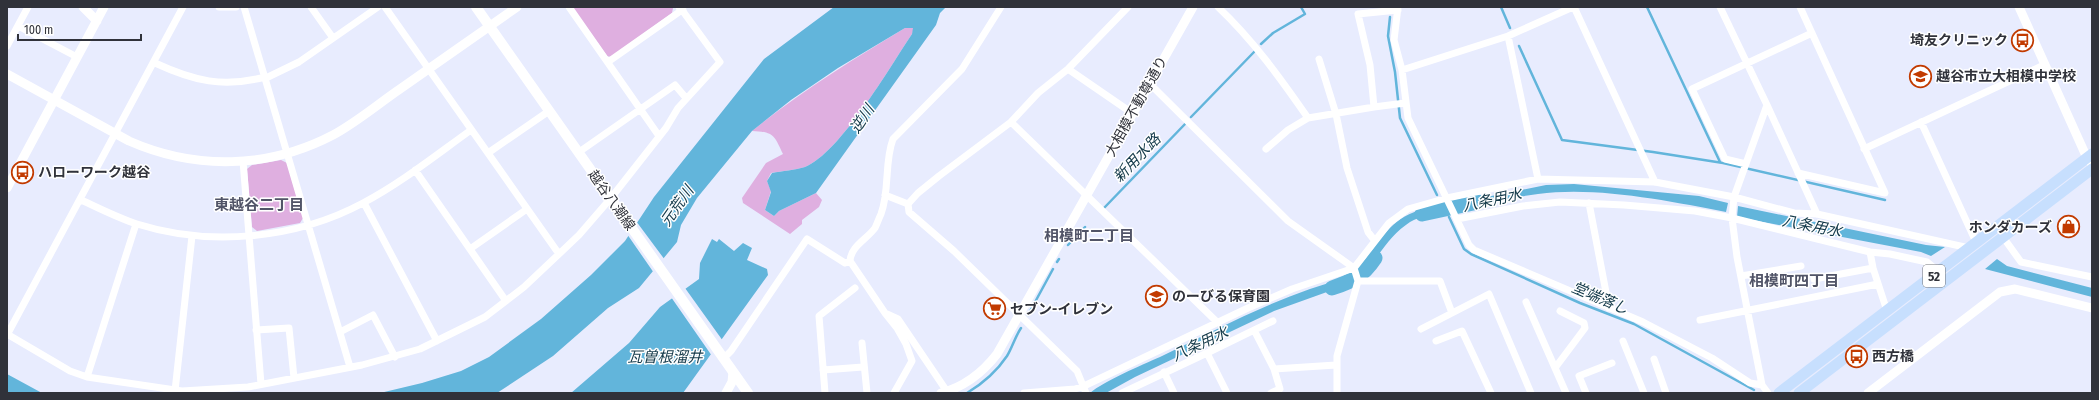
<svg xmlns="http://www.w3.org/2000/svg" width="2099" height="400" viewBox="0 0 2099 400" font-family="'Fira Sans Condensed','Noto Sans JP',sans-serif">
<style>
.green{fill:#dfafe0}
.water{fill:#62b5db}
.pier{fill:#e8ecfe}
.lines{fill:none;stroke-linecap:round;stroke-linejoin:round}
.stream{stroke:#62b5db;stroke-width:2.5}
.river{stroke:#62b5db;stroke-width:15}
.minor{stroke:#fff;stroke-width:7}
.tertiary{stroke:#fff;stroke-width:9}
.secondary{stroke:#fff;stroke-width:10}
.primary{stroke:#c7dffe;stroke-width:11}
.labels{text-anchor:middle;stroke-width:3;stroke-linejoin:round;paint-order:stroke}
.shield{fill:#fff;stroke:#6e7075;stroke-width:1}
.shield-label{font-size:13px;font-weight:bold;fill:#30323a}
.poi-label{font-size:14px;font-weight:bold;fill:#30323a;stroke:#fff;text-anchor:start}
.street-label{font-size:14px;fill:#30323a;stroke:#fff}
.water-label{font-size:15px;font-style:italic;fill:#133949;stroke:#fff}
.neighbourhood-label{font-size:15px;font-weight:bold;fill:#515467;stroke:#fff}
</style>
<rect width="100%" height="100%" fill="#e8ecfe"/>
<path class="green" d="M572,7h101v1l-1,5 -61,44 -4,-1z
M905,28h9l-2,6c-22,33 -72,119 -107,133 -10,3 -23,4 -34,6l-4,8 4,10 -6,19 9,6 5,-5 37,-18 6,7 -3,7 -17,13v4l-12,10 -47,-31 -1,-5 24,-35 17,-9c-9,-19 -9,-22 -31,-23 48,-39 100,-71 153,-103z
M281,160l6,3 16,55 -3,5 -43,8 -5,-4 -5,-58 5,-4z"/>
<path class="water" d="M834,7h112l-6,6 -4,12 -120,168 -37,18 -5,5 -9,-6 6,-18 -4,-11 5,-8c10,-2 23,-3 33,-6 35,-14 85,-100 107,-133l1,-6h-8l-67,40 -47,32 -39,31 -55,67 -16,27 -4,17 -38,46 -31,20 -55,48 -56,37h-117l42,-10 39,-12 28,-14 52,-38 50,-44 34,-34 29,-44 110,-138z
M1574,184l125,12 29,7 -2,9c-57,-11 -130,-26 -188,-18 -26,3 -52,11 -78,17l-3,-8 89,-18z
M1438,204l6,10c-11,1 -24,2 -34,8 -20,13 -33,35 -46,54l-3,-6 7,-8v-6c23,-33 31,-41 70,-52z
M1738,206l188,39 19,2 -14,9 -10,-4 -184,-35z
M712,239l5,3 2,-3 15,12 9,-8 9,5 -5,12 20,9 1,6 -85,118h-112l58,-50 31,-36 39,-28 1,-16z
M1997,259l10,7 85,22v9l-107,-28z
M1351,277l1,6 -78,28 -139,66 -29,16h-16c14,-12 52,-28 70,-36 62,-30 124,-64 191,-80z
M7,374l35,19h-35z"/>
<path class="pier" d="M636,221l29,39 -11,13 -27,-39z
M685,288l38,53 -11,15 -41,-59z"/>
<g class="lines">
<path class="stream" d="M1501,7l9,21
M1647,7l73,155
M1390,17l-2,19 7,36 5,46 37,77
M1261,44l12,-11 32,-19 -4,-7
M1519,46l43,94 91,12 70,11 162,37
M1191,117l64,-66
M1104,208l82,-85
M1449,217l15,32 7,5 109,49 54,21 120,66
M1068,245l17,-18
M1057,262l2,-3
M1028,315l25,-46
M967,393c15,-9 30,-22 40,-37 5,-8 8,-19 14,-28"/>
<path class="river" d="M1422,214l56,-12
M1332,288c21,-7 31,-12 43,-30"/>
<path class="minor" d="M219,7h17
M244,7l106,360
M311,7l22,31
M385,7l174,247
M569,7l90,129
M1218,7c35,33 63,72 90,111
M1398,7l-4,33 8,30 6,48 61,127 5,5 169,72 69,36 38,25 12,2
M1574,7l81,175
M1720,7l47,98 -33,92 -2,21 5,39 25,128 6,8
M18,26l59,31
M1508,36l30,143
M7,46l21,-39
M1319,59l17,55 11,54 21,64 7,9
M155,63c39,18 68,25 110,14
M1068,69l64,44
M1402,70l106,-34 65,-29
M266,78l33,-16 79,-55
M1149,83l139,138 66,47 4,13 -21,75v37
M1767,105l50,109
M1374,107l-4,-42 -12,-51 40,-4
M1011,122l206,200
M1921,122l55,120
M1266,149l22,-19 20,-12 66,-11 31,-4
M1864,149l180,-84
M579,152l96,-67 11,13
M488,153l61,-42
M243,161l18,223
M1746,164l-21,-5 -33,-70 120,-56
M415,170l91,131
M1798,173l87,20 -85,-186
M885,195l23,9
M81,200c18,8 37,18 56,24 73,23 159,15 226,-21 38,-20 73,-48 108,-73
M364,203l73,138
M1589,203l20,105
M1457,219l66,-13 37,-4 64,3 71,6 37,7 138,34 20,2 37,8 12,10
M2003,237l18,25 71,15
M470,249l57,-40
M1870,252l3,16 14,43
M1741,276l60,-10
M1814,279l59,-11
M1358,281h82l12,32
M1526,302l40,91
M887,314l11,5 50,74
M1700,320l178,-36
M1421,329l68,-35 42,99
M256,330l33,-2 5,50
M1254,330l20,39 6,20 -9,4
M340,332l33,-17 22,42
M7,334l63,37 17,6 95,14 66,-4 114,-22 58,-16 65,-32 39,-30 35,-33 20,-19 32,-37 55,-70 12,-20 42,-46 -38,-52 -74,52
M7,335l176,-328
M1436,341l26,-10 29,62
M1623,341l21,52
M862,343l5,50
M1207,353l66,-32
M724,358l7,-7 76,-112 38,24 5,-2
M1654,359l12,34
M1555,368l30,-40 -1,-5 -24,-12
M1274,369l62,-4
M823,370l40,-3
M1164,372l10,21
M87,377l49,-153
M175,391l17,-155
M825,393l-6,-77 36,-28
M894,393l18,-32 -6,-17 -9,-16 -12,-15 -35,-52c1,-15 16,-21 25,-33 2,-4 4,-10 6,-14 9,-24 3,-51 12,-75l69,-70 39,-62
M1024,393l51,-4 9,-3 164,-78 44,-19 62,-21 35,-45 19,-14 39,-11 91,-19 117,3 79,15 60,16 23,1 152,34
M1086,393l-9,-22 -123,-120 -45,-39 -1,-8 10,-11 21,-17 72,-54 27,-29 30,-24 60,-62
M1122,393l85,-40 20,40
M1586,393l-7,-17 33,-13"/>
<path class="tertiary" d="M83,7l14,14
M680,7l2,3
M2019,7l68,151 5,6
M7,74l122,67c66,29 139,28 204,-6 24,-13 45,-31 67,-46 39,-27 78,-55 117,-82
M7,188l97,-181
M726,393l6,-11 1,-10
M941,393c23,-6 42,-21 56,-39l196,-347
M1868,393l132,-101 15,-3 77,19"/>
<path class="secondary" d="M476,7l272,386"/>
<path class="primary" d="M1779,393l313,-239
M1799,393l293,-224"/>
</g>
<defs>
<symbol id="bus-ring" viewBox="-11 -11 22 22"><circle r="9.5" fill="#fff" stroke="#c23b00" stroke-width="1.5"/><path d="M-5-6H5V4H4V6H2V4H-2V6H-4V4H-5ZM-3.5-4V0h7V-4ZM-3.5 1.2v1.5H-2V1.2ZM2 1.2v1.5H3.5V1.2Z" fill="#c23b00"/></symbol>
<symbol id="school-ring" viewBox="-11 -11 22 22"><circle r="9.5" fill="#fff" stroke="#c23b00" stroke-width="1.5"/><path d="M0-5L7-2L0 1L-7-2ZM-4 1L0 2.5L4 1V4Q0 6-4 4Z" fill="#c23b00"/></symbol>
<symbol id="shop-ring" viewBox="-11 -11 22 22"><circle r="9.5" fill="#fff" stroke="#c23b00" stroke-width="1.5"/><path d="M-5-2.5h2.3a2.7 3.5 0 0 1 5.4 0H5L5.5 6h-11ZM-1.5-2.5h3a1.5 2.3 0 0 0-3 0Z" fill="#c23b00"/></symbol>
<symbol id="supermarket-ring" viewBox="-11 -11 22 22"><circle r="9.5" fill="#fff" stroke="#c23b00" stroke-width="1.5"/><path d="M-6-5.5h2.5l.6 2H6L4.5 2H-2.5L-4.4-4H-6ZM-1.5 3.2a1.3 1.3 0 1 0 .1 0ZM3 3.2a1.3 1.3 0 1 0 .1 0Z" fill="#c23b00"/></symbol>
</defs>
<g fill-rule="evenodd">
<use href="#bus-ring" x="2010" y="28" width="25" height="25"/>
<use href="#school-ring" x="1908" y="64" width="25" height="25"/>
<use href="#bus-ring" x="10" y="160" width="25" height="25"/>
<use href="#shop-ring" x="2056" y="214" width="25" height="25"/>
<use href="#school-ring" x="1144" y="284" width="25" height="25"/>
<use href="#supermarket-ring" x="982" y="296" width="25" height="25"/>
<use href="#bus-ring" x="1844" y="344" width="25" height="25"/>
</g>
<g class="labels">
<rect class="shield" x="1923" y="265" width="22" height="22" rx="3"/>
<g class="shield-label">
<text x="1934" y="281">52</text>
</g>
<g class="poi-label">
<text x="2008" y="45" text-anchor="end">埼友クリニック</text>
<text x="1936" y="81">越谷市立大相模中学校</text>
<text x="38" y="177">ハローワーク越谷</text>
<text x="2052" y="232" text-anchor="end">ホンダカーズ</text>
<text x="1172" y="301">のーびる保育園</text>
<text x="1010" y="314">セブン-イレブン</text>
<text x="1872" y="361">西方橋</text>
</g>
<g class="street-label">
<text transform="translate(1136 106) rotate(-61)" y="5">大相模不動尊通り</text>
<text transform="translate(612 200) rotate(55)" y="5">越谷八潮線</text>
</g>
<g class="water-label">
<text transform="translate(862 119) rotate(-56)" y="5">逆川</text>
<text transform="translate(1137 158) rotate(-46)" y="5">新用水路</text>
<text transform="translate(1492 200) rotate(-12)" y="5">八条用水</text>
<text transform="translate(677 206) rotate(-55)" y="5">元荒川</text>
<text transform="translate(1812 226) rotate(11)" y="5">八条用水</text>
<text transform="translate(1600 298) rotate(23)" y="5">堂端落し</text>
<text transform="translate(1200 344) rotate(-25)" y="5">八条用水</text>
<text x="665" y="362">瓦曽根溜井</text>
</g>
<g class="neighbourhood-label">
<text x="259" y="210">東越谷二丁目</text>
<text x="1089" y="241">相模町二丁目</text>
<text x="1794" y="286">相模町四丁目</text>
</g>
</g>
<rect width="2099" height="400" fill="none" stroke="#30323a" stroke-width="16"/>
<path d="M18 34v6h123v-6" fill="none" stroke="#30323a" stroke-width="2"/>
<text x="24" y="34" font-size="12" fill="#30323a" stroke="#ffffff" stroke-width="3" paint-order="stroke">100 m</text>
</svg>
